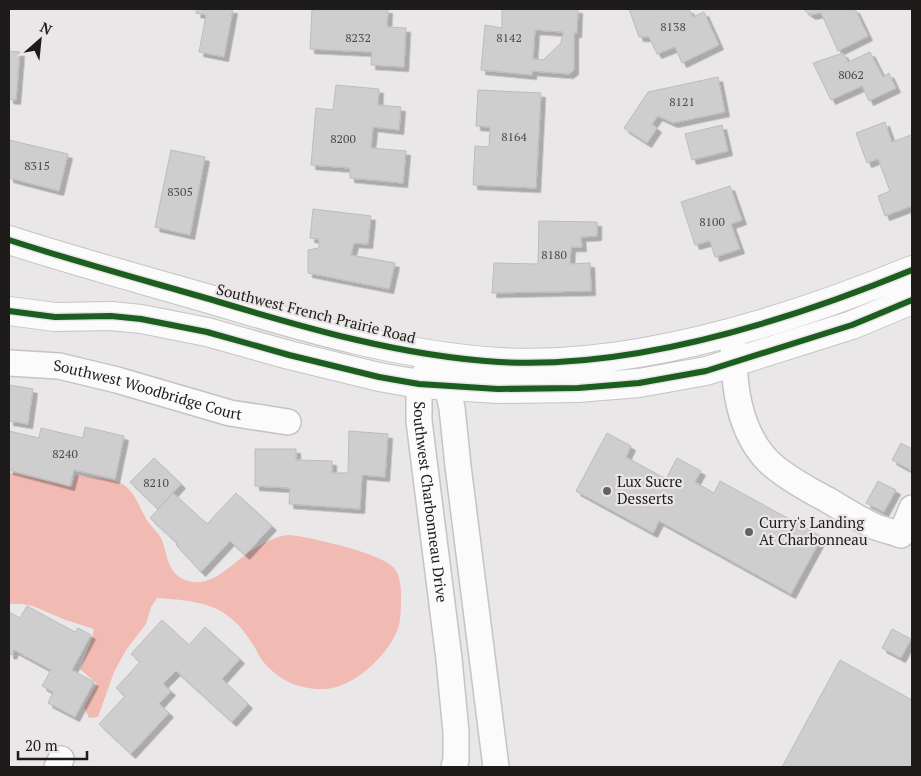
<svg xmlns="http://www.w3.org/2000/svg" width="921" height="776" viewBox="0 0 921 776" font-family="'PT Serif',serif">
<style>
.water{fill:#f1bab2}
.building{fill:#cfcece;stroke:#bdbcbc;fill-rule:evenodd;filter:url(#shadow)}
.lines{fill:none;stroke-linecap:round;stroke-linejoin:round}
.street-casing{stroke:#c5c3c3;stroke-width:28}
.secondary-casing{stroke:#c5c3c3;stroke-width:30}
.street{stroke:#fcfbfb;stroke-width:25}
.secondary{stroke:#fcfbfb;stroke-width:28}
.cycleway-casing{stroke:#eae6e6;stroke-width:9}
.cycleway{stroke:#1b5e20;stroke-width:6}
.poi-dot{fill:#646362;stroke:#eae6e6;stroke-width:2}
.labels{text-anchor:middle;stroke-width:4.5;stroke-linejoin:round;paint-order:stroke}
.number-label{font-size:12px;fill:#4a4848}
.street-label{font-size:15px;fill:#1d1c1b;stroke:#eae6e6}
.poi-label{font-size:15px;fill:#1d1c1b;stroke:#eae6e6;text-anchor:start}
</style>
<defs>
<filter id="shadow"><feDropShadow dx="4.5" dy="4.5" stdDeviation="0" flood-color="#0004"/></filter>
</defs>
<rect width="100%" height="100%" fill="#e9e7e7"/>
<path class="water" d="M9,472l63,15 4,-12c10,2 40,4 48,10 13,9 16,26 25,38 3,5 9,9 12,15 7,15 5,33 22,41 23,11 41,-8 57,-20 13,-10 31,-22 48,-24 4,0 10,1 15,2 20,4 76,16 90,30 7,7 8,19 8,28 0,11 0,25 -3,34 -11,27 -44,59 -74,60 -24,1 -47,-9 -62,-29 -4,-5 -6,-12 -10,-17 -5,-8 -12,-17 -19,-23 -20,-19 -50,-20 -76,-22l-6,9 -5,17 -20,26 -12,22 -16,45 -9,1 -5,-11 13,-23 -17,-15 11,-28 3,-12 -31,-10 -30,-13 -12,-2h-12z"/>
<path class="building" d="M197,9h36l-9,48 -25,-5 7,-37 -10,-2z
M312,9h76l-1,18 19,1 -2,39 -33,-2 1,-13 -62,-3z
M502,9h76l-1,24h-3v37l-5,4 -37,-3v4l-51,-5 4,-45 17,3zM535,30l28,2 -2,11 -18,17 -10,-1z
M629,9h60l4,8 11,-5 15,33 -37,18 -7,-16 -18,7 -8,-17h-10z
M803,9h52l13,27 -30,15 -17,-38 -10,2z
M9,51l11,1 -4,48 -7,-1z
M870,52l13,25 6,-4 7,15 -27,13 -7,-15 -31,14 -18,-37 30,-10 5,9z
M718,77l7,35 -52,11 -15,-7 -6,8 5,4 -10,15 -23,-15 24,-36z
M336,85l43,4 -1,16 23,2 -2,23 -26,-3 -2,21 35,3 -3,32 -53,-5v-10l-39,-3 5,-57 17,2z
M478,90l63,3 -5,95 -63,-3 2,-39 14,1 1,-20 -14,-1z
M885,122l7,20 19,-7 1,4v67l-27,10 -7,-20 12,-5 -12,-32 -11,4 -11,-30z
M722,125l6,26 -36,9 -7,-26z
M9,140l59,14 -9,37 -50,-13z
M171,150l34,7 -15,78 -35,-8z
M730,186l12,34 -11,4 9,25 -25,8 -5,-16 -15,4 -14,-43z
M313,209l58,7 -3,28 -14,-1 -3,12 44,8 -6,26 -81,-16v-23l11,-2v-9l-9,-1z
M539,221l58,1v14l-16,1 1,10h-11l-1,17 20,-1 1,28 -99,2 2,-30 44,1z
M9,385l24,4 -5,35 -19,-3z
M85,427l39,9 -9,43 -41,-9 -4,16 -61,-16v-39l30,7 2,-10 42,10z
M349,431l39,3 -3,43 -23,-2 -2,34 -71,-5 1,-16 -35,-2v-37h41v11l36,1v12h16z
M607,433l24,13 -5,11 40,22 11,-21 24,13 -6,11 19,11 6,-12 102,56 -31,57 -132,-73 -6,12 -77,-42z
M901,443l11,6v22l-20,-11z
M154,458l27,26 -23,25 -28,-27z
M878,481l18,9 -12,22 -18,-9z
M173,493l34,31 29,-31 36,33 -27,29 -15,-14 -29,31 -25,-27 1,-2 -27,-25z
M27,606l48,26 3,-4 13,7 -19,35 22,12 -19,35 -27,-14 5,-11 -11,-6 9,-16 -37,-20 -2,5 -3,-1v-42l11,6z
M162,620l27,25 16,-18 35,32 -18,20 26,25 -16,18 -56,-51 -13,13 8,7 -12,13 10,9 -38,41 -32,-30 26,-28 -9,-8 24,-26 -9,-8z
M892,629l19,10 -10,19 -19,-10z
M840,660l72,40v67h-130z"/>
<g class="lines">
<defs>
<g id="street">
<path d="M733,343c1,42 5,87 35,118 15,15 39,28 58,38 16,9 32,20 50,28 8,3 17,5 25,8l11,-27"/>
<path d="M434,356l13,30 5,22 6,58 38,301"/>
<path id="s1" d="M9,363l50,3 58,14 113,33 58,9"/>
<path id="s2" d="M429,365l-10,19v37l30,238 7,73v28l-2,7"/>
<path d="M57,767l4,-8"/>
</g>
<path id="secondary" d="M9,240c68,22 138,41 207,61 93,28 186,55 283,61 136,8 289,-41 413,-92
M9,311l46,6 56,-1 30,3 66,13 82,23 90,22 40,7 79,5 80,-1 61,-5 67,-12 146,-46 60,-25"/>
</defs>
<use href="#street" class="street-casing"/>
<use href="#secondary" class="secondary-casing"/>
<use href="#street" class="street"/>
<use href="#secondary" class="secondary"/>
<defs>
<path id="cycleway" d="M9,240c68,22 138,41 207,61 93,28 186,55 283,61 136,8 289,-41 413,-92
M9,311l46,6 56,-1 30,3 66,13 82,23 90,22 40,7 79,5 80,-1 61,-5 67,-12 146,-46 60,-25"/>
</defs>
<use href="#cycleway" class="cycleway-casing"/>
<use href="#cycleway" class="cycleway"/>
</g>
<g class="poi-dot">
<circle cx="607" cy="491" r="5"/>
<circle cx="749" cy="532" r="5"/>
</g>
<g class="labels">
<g class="number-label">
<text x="673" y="31">8138</text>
<text x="358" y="42">8232</text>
<text x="509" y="42">8142</text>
<text x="851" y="79">8062</text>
<text x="682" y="106">8121</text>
<text x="514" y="141">8164</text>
<text x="343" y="143">8200</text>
<text x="37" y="170">8315</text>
<text x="180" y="196">8305</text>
<text x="712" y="226">8100</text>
<text x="554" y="259">8180</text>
<text x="65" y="458">8240</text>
<text x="156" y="487">8210</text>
</g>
<g class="street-label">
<text transform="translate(316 314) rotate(14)" y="5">Southwest French Prairie Road</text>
<text dy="5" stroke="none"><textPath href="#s1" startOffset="142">Southwest Woodbridge Court</textPath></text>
<text dy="5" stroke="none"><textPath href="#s2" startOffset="140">Southwest Charbonneau Drive</textPath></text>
</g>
<g class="poi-label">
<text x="617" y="487">Lux Sucre<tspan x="617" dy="17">Desserts</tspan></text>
<text x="759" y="528">Curry's Landing<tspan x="759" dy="17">At Charbonneau</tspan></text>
</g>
</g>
<rect width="921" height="776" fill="none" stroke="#1d1c1b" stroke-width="20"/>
<g transform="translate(40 40) rotate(27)" stroke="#eae6e6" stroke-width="4" paint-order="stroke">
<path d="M0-4L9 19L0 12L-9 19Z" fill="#1d1c1b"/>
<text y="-8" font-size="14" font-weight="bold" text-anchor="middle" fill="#1d1c1b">N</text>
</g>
<path d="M18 751v8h69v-8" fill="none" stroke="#1d1c1b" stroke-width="2.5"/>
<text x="25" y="751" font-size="15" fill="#1d1c1b" stroke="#eae6e6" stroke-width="4" paint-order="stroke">20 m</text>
</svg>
